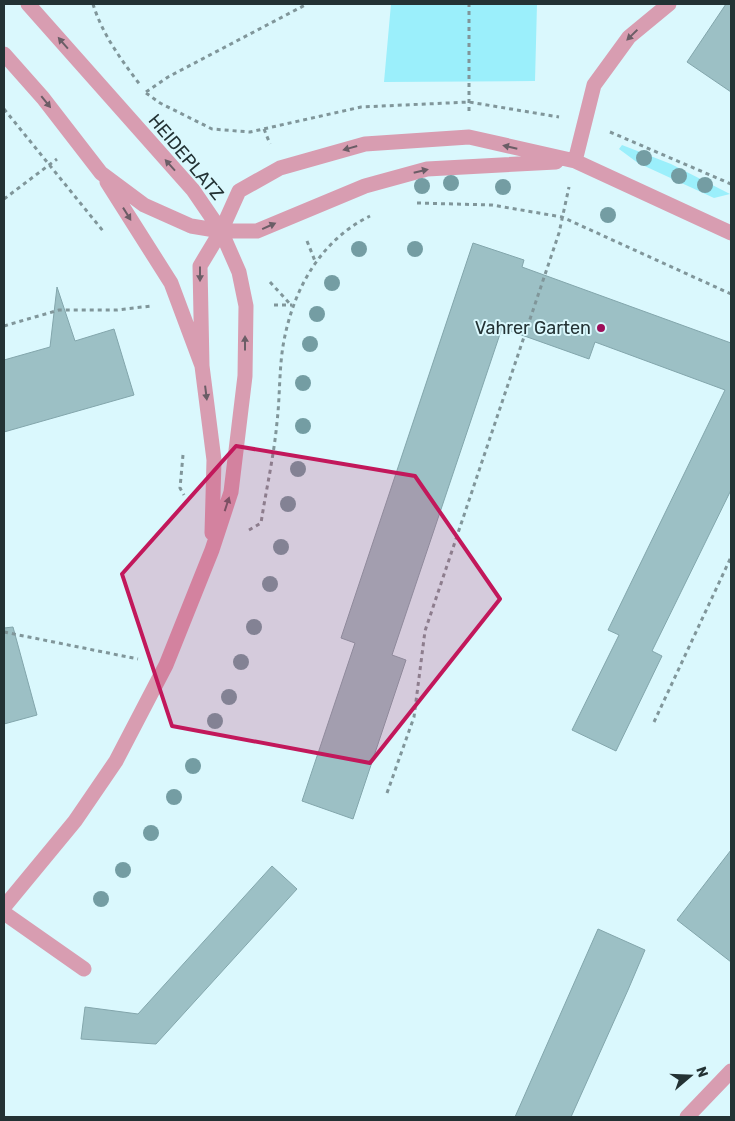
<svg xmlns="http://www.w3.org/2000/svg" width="735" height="1121" viewBox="0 0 735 1121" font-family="Rubik,sans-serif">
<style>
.green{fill:#9beffb}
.building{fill:#9cc0c5;stroke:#83a6ac}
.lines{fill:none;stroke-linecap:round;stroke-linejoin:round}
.path{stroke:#80969a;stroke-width:3;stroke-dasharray:4 4;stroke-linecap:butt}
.lane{stroke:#d89db1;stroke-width:15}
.street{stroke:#d89db1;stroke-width:15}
.tree{fill:#749da3}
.oneway{fill:#6b5d66}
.marked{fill:#c2185b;fill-opacity:0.2;stroke:#c2185b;stroke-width:4;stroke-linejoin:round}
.poi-dot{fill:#9e0f5a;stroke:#daf8fd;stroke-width:2}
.labels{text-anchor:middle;stroke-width:4;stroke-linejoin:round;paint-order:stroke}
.street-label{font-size:18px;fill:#233234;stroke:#daf8fd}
.poi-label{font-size:18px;fill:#233234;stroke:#daf8fd;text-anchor:end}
</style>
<rect width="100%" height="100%" fill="#daf8fd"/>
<path class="green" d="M391,4h146l-2,77 -151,1z
M622,145l49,19 59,30 -16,4 -76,-35 -19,-14z"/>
<path class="building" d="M726,4h5v88l-44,-30z
M473,243l51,17 -2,7 209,76v147l-79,161 10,5 -46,95 -44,-21 47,-95 -11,-5 117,-240 -130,-48 -6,17 -87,-31 -110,327 14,5 -53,159 -51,-18 53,-158 -14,-5z
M57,287l18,54 39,-12 20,66 -130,37v-72l46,-13z
M13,627l24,88 -33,9v-96z
M731,850v112l-54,-42z
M272,866l25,23 -141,155 -75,-5 4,-32 53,7z
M598,929l47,21 -17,40 -57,127h-56z"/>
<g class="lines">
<path class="path" d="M93,4c9,30 29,57 48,82
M146,92l22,-15 139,-73
M146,93l14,10 52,26 38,3 111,-25 108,-5 90,15
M4,109l99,122
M469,111v-107
M264,129l6,15
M610,132l121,52
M4,199l53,-40
M417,203l75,2 70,12 169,77
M307,241l8,20
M270,282l21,23
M274,305h18
M4,326l55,-16h58l34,-4
M183,455l-3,33 4,7
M249,530l12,-7c5,-33 13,-67 16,-101 3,-25 2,-51 6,-76 9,-54 36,-105 87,-130
M4,632l134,27
M654,722l77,-165
M387,793l27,-76 11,-86 134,-398 10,-46"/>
<path class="lane" d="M4,913l80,56"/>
<path class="street" d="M4,54l39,44 58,75 43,32 47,21 30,5h36l108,-45 62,-17 129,-7
M575,161l19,-76 35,-48 40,-33
M107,182l64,101 31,83 12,94 -2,73
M202,366l-2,-100 21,-35 18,-40 41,-23 85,-24 104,-7 106,24 156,72
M4,907l71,-86 41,-60 50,-96 46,-115 19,-58 14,-116 1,-70 -7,-34 -18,-41 -28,-41 -165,-186
M687,1117l44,-46"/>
</g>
<g class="tree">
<circle cx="644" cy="158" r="8"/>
<circle cx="679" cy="176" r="8"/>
<circle cx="451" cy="183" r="8"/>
<circle cx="705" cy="185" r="8"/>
<circle cx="422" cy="186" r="8"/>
<circle cx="503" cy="187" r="8"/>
<circle cx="608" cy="215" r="8"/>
<circle cx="359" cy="249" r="8"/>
<circle cx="415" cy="249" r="8"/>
<circle cx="332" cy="283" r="8"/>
<circle cx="317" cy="314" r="8"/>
<circle cx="310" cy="344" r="8"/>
<circle cx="303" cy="383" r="8"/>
<circle cx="303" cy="426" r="8"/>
<circle cx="298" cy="469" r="8"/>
<circle cx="288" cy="504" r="8"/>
<circle cx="281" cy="547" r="8"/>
<circle cx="270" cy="584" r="8"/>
<circle cx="254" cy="627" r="8"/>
<circle cx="241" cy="662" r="8"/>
<circle cx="229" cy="697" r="8"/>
<circle cx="215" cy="721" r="8"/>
<circle cx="193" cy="766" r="8"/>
<circle cx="174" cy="797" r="8"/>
<circle cx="151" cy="833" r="8"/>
<circle cx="123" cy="870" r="8"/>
<circle cx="101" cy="899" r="8"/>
</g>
<defs><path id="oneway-solid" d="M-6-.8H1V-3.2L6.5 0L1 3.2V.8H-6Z" transform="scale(1.25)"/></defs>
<g class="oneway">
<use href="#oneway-solid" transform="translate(632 35) rotate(136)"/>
<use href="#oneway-solid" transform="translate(63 43) rotate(-131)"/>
<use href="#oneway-solid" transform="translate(46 102) rotate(51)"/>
<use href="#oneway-solid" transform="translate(510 147) rotate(-167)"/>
<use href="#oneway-solid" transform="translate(350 148) rotate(164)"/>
<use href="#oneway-solid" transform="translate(170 165) rotate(-132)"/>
<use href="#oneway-solid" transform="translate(421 171) rotate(-13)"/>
<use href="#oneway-solid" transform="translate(127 214) rotate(58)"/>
<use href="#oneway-solid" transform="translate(269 226) rotate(-24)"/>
<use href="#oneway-solid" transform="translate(200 274) rotate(90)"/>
<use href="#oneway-solid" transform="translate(245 343) rotate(-90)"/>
<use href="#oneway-solid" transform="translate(206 393) rotate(83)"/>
<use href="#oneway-solid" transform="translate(227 504) rotate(-72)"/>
</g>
<path class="marked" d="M236,446l179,30 85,123 -130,164 -198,-37 -50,-152z"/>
<circle class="poi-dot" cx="601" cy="328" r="5"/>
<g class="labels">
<g class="street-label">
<text transform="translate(186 157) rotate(50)" y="6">HEIDEPLATZ</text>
</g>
<g class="poi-label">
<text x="591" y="334">Vahrer Garten</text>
</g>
</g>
<rect width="735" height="1121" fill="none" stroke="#233234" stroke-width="10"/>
<g transform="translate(690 1076) rotate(71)" stroke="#daf8fd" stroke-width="4" paint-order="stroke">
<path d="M0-4L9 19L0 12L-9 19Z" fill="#233234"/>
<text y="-8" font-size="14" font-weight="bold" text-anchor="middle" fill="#233234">N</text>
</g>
</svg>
